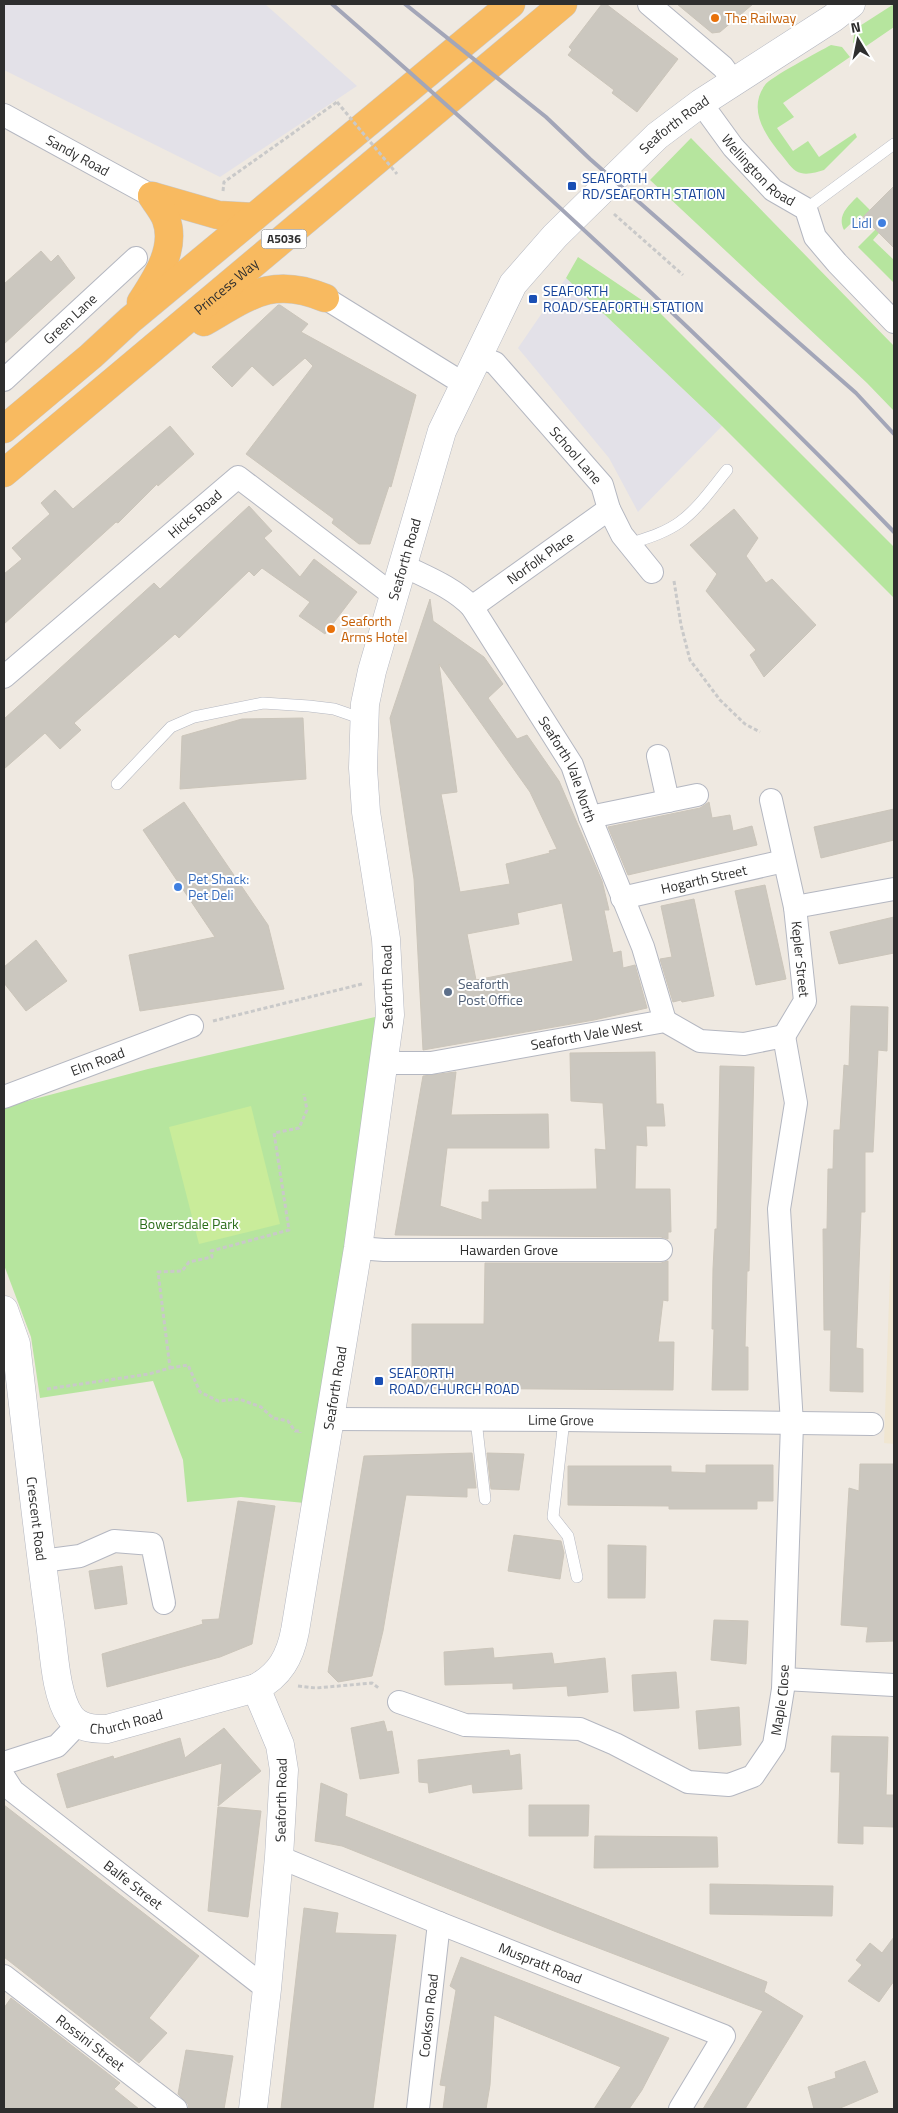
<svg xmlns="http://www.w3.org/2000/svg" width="898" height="2113" viewBox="0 0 898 2113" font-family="'Titillium Web',sans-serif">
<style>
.industrial{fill:#e3e1e8}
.education{fill:#f0e6d1}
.green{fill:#b6e59e}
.pitch{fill:#c9ec9a}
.building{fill:#cbc7bf;stroke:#cbc5ba;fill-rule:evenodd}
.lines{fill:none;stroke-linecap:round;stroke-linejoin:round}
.service-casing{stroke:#b4b7c1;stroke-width:12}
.minor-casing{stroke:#b4b7c1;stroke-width:24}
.tertiary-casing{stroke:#b4b7c1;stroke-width:29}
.secondary-casing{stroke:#b4b7c1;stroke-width:29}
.trunk-casing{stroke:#c9c9c9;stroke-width:29}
.path{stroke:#c9c9c9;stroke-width:3;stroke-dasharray:4 2.5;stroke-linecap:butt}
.service{stroke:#fff;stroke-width:11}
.minor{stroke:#fff;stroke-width:22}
.tertiary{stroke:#fff;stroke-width:28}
.secondary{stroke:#fff;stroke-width:28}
.trunk{stroke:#f8ba60;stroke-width:28}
.rail{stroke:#a3a6b8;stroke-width:4}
.path-bridge{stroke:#c9c9c9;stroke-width:3;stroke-dasharray:4 2.5;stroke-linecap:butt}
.food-dot{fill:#e8710a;stroke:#fff;stroke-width:2}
.transit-dot{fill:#1a4fb4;stroke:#fff;stroke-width:2}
.shop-dot{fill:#3f7fe0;stroke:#fff;stroke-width:2}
.service-dot{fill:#5c6f8a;stroke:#fff;stroke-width:2}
.labels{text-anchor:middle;stroke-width:4;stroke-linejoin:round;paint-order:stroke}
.shield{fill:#fff;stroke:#6d6d6d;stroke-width:1}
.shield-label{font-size:12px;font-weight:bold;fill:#2e2e2e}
.food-label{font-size:14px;fill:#c56008;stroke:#fff;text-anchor:start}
.street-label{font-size:14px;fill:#2e2e2e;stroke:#fff}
.transit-label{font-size:14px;fill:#164399;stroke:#fff;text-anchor:start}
.shop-label{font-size:14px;fill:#366cbe;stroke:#fff;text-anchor:end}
.service-label{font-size:14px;fill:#4e5e75;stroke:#fff;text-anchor:start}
.park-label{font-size:14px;fill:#2c6e1b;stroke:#fff}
</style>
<rect width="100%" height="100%" fill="#efe9e1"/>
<path class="industrial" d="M4,4h261l92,82 -137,91 -216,-107z
M566,278l156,148 -84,86 -29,-54 -91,-110z"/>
<path class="education" d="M894,1160v284l-10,-1z"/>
<path class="green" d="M894,4v23l-35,24 -6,-9 2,-13z
M831,45l11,2 8,10 -67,46 11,14 -17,11 16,23 15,-10 11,16 36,-24 2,4 -33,33c-7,2 -16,5 -23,3 -7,-1 -13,-10 -17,-15 -16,-19 -38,-47 -19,-73 4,-7 55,-34 66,-40z
M691,138l203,208v65l-27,-28 -217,-203z
M857,197l13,13 -7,7 -3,-2 -16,15c-7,-14 3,-23 13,-33z
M876,229l3,4 -6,7 21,20v23l-36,-36z
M578,257l80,54 236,236v51l-172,-172 -156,-148z
M375,1017l-1,43 -69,443 -64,-6 -54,5 -4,-42 -30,-79 -113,17 -9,-61 -27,-72v-158l144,-38z"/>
<path class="pitch" d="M251,1106l29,118 -81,20 -30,-117z"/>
<path class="building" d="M602,4h4l72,55 -41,53 -25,-19 2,-3 -46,-35 4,-5 -3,-3z
M677,4h76l-33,28 -8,1z
M894,186v62l-31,-31z
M41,251l10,11 7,-7 17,23 -71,66v-60z
M278,305h2l28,19 -7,8 115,63 -25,92 -2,-1 -19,58h-11l-27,-21 2,-4 -88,-65 67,-88 -8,-8 -32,28 -21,-20 -20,21 -20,-20z
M170,426l24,28 -36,32 -1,-2 -39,39 -2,-1 -112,102v-50l18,-15 -10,-11 38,-34 -9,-11 14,-13 18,19z
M249,506l23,25 -8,7 36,39 14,-18 43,33 -32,42 -26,-18 11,-14 -48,-34 -8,8 -5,-5 -70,67 -4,-4 -101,89 7,7 -21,19 -15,-16 -41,36v-50l150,-136 6,6z
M734,509l24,29 -12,18 20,27 6,-4 44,46 -52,52 -14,-22 6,-5 -50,-59 11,-17 -27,-29z
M430,599l3,22 51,36 19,27 -15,14 29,41 10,-4 32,46 43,100 7,29h-5l9,43 8,-2 2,17 12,-3 12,43 -53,12 -171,30 -9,-171 -24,-161zM439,664l91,128 27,57 -8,2 1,2 -44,11 4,20 -50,8 -19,-98 16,-2zM562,903l11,58 -97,19 -9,-46 52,-10 -2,-11z
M303,718l3,61 -126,10 2,-53 60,-17z
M184,802l84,123 16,64 -144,22 -11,-56 86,-18 -72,-107z
M709,802l3,16 18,-3 3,16 19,-5 5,19 -129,30 -20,-48 92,-19z
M894,809v31l-73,18 -7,-31z
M765,885l21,94 -30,6 -21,-94z
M694,899l20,97 -32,6 -1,-2 -8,2 -13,-43 12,-2 -11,-51z
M894,917v36l-55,11 -9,-32z
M36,940l31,41 -41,30 -22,-28v-16z
M851,1006l37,1 -1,44 -9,-1 -5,102h-8v60h-4l-5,136 7,1v43l-33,-1 1,-61h-7l-1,-101h4l1,-60h5l1,-39h6l4,-65 5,1z
M655,1052l1,52h7l2,22h-19l1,20 -11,-1 -1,44h35l1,43h-3v7l-7,-2 -266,-2 28,-159 33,-4 -5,43 97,-1 1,34h-102l-7,58 42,14v-18h7v-12l108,-1 -2,-40 11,1 -3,-47 -32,-2 -1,-48z
M720,1066l34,1 -5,204h-2l-2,76h3v43h-36l2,-61h-2l1,-60 2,-40h2z
M668,1261v40l-5,-1 -5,42h16l-1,48 -261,-2v-64h72l1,-61h176z
M472,1453l4,35h-9v9l-61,-2 -23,136 -11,45 -34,6 -10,-10 36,-216z
M487,1453l37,1 -5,36 -28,-1z
M860,1464h34v177l-28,1 2,-15 -27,-2 8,-137 10,3z
M706,1465h67v36h-16v8h-88v-3l-101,-1v-39h103v6l35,1z
M238,1501l37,5 -23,138 -32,13 -113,30 -5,-33 101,-30 -1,-4 17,-1z
M514,1535l47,6 3,12 -4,26 -52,-8z
M608,1545l38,1 -1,52h-37z
M122,1566l5,38 -32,5 -6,-38z
M714,1620l34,1 -2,43 -35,-4z
M493,1648l1,10 58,-5 2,11 51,-6 3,34 -40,4 -1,-10 -54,3v-6l-68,2 -1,-33z
M676,1672l3,36 -45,3 -2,-36z
M739,1707l2,38 -42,4 -3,-38z
M384,1721l3,11 5,-1 7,42 -39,6 -9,-51z
M224,1728l37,43 -43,35 4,-43 -155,45 -10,-34 56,-18 1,3 66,-21 5,20z
M832,1736l56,1 -2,58h8v32l-31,-1v18l-25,-1 2,-71h-9z
M509,1750l1,6 10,-2 2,35 -49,4 -1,-9 -43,9 -1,-10 -9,-1 -1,-22z
M321,1783l26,11 -2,22 422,166 -3,10 39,24 -58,93h-42l60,-98 -209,-80 -212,-85 -27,-5z
M4,1805l195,151 -50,62 18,15 -28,30 -135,-106z
M529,1805h60l-1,31h-59z
M218,1807l43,4 -13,106 -40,-6z
M595,1836l122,1 1,30 -124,1z
M710,1884l123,2 -1,30 -122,-2z
M304,1908l34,5 -3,20 61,2 -23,174h-92z
M894,1937v44l-15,21 -31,-21 14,-16 -6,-5 14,-17 12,10z
M461,1957l208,81 -27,52 -13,19h-35l27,-42 -127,-52 -4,70 -4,24h-43l3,-23 -6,-1 16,-95 -6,-4z
M11,1998l109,85 -6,6 25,20h-135v-101z
M186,2050l47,6 -9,53h-35l-1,-5 -10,-10z
M865,2061l13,31 -40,17h-24l-6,-22 28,-9 -1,-6z"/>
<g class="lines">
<defs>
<path id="service" d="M806,209l88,-65
M629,544c18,-6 36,-11 51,-22 18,-13 33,-35 47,-52
M117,784l54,-57 23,-10 69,-14 46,3 25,3 29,10
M476,1420l9,79
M564,1420l-11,97 15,19 9,41"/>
<g id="minor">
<path d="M649,4l74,63 11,15"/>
<path id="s1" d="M701,103l32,44 40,43 33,19 9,28 22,26 57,59"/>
<path id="s2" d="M4,115l148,81"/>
<path d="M325,298l139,86"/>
<path id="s3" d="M477,356l18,7 107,122 7,24 13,26 30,37"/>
<path id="s4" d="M4,380l132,-122"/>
<path id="s5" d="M402,565c24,12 51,22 70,42l100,158 18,52 53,130 22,74"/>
<path id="s6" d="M472,607l137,-98"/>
<path id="s7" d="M4,677l234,-200 155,118"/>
<path d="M658,756l10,45"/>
<path id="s8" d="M771,800l24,107 10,94 -21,35"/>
<path d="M590,817l107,-22"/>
<path id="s9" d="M622,898l162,-37"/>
<path d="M795,907l99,-18"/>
<path id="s10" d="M385,1063h46l234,-42 35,20 44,3 40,-8"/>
<path id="s11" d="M4,1097l188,-71"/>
<path id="s12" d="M358,1248l26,2h277"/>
<path id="s13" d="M331,1419l233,1 308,4"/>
<path d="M42,1561l38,-5 34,-15 38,3 12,59"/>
<path d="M784,1679l110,6"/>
<path id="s14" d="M399,1702l66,23 115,4 35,15 73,38 41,3 24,-9 21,-31 9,-56 9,-265 -13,-215 17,-106 -12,-67"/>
<path d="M4,1763l53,-17 21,-22"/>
<path id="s15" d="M4,1777l9,14 254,198"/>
<path id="s16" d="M279,1857l160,66 285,113 -44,73"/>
<path id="s17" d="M4,1976l172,133"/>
<path id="s18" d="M418,2109l21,-186"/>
</g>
<g id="tertiary">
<path id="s19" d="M256,1688c24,-13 34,-31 39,-57l63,-383 32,-233 -4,-76 -20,-127 -3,-44 2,-64 7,-33 70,-240 71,-147 42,-48 102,-100 44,-33 132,-85 18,-14"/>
</g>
<g id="secondary">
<path id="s20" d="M4,1310l12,34c11,93 21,187 34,279 4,27 5,71 20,93 8,12 23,13 37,13l149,-41 24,57 4,25 -5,87 -12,132 -14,120"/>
</g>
<g id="trunk">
<path d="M152,196l66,19 36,2"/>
<path d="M141,302c15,-23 36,-54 25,-83 -3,-8 -10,-16 -14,-23"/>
<path d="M204,322c45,-26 68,-46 121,-24"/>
<path d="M4,429l87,-73 39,-36 381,-316"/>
<path id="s21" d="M4,473l559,-469"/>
</g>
</defs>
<use href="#service" class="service-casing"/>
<use href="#minor" class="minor-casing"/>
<use href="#tertiary" class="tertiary-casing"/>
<use href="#secondary" class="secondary-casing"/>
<use href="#trunk" class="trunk-casing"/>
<path class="path" d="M223,191l1,-9 113,-80
M614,214l69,61
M674,581l7,44 9,35 30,40 25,24 15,8
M213,1021l149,-37
M170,1368l18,-3 12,27 18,9 21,-2 22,8 12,11 15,3 7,10h5v2
M47,1389l102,-15 21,-6 -12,-96 24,-1 7,-9 23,-5 -1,-6 78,-21 -15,-97 25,-5 8,-18 -3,-16
M298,1686l18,2 56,-5 8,6"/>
<use href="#service" class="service"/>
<use href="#minor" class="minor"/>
<use href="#tertiary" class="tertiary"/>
<use href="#secondary" class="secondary"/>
<use href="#trunk" class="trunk"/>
<path class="rail" d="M332,4c194,169 383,343 562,528
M405,4l141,113 44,42 266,234 38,41"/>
<path class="path-bridge" d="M337,102l60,72"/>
</g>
<g class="food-dot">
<circle cx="715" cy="18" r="5"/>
<circle cx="331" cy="629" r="5"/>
</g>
<g class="transit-dot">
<rect x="567" y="181" width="10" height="10" rx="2.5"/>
<rect x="528" y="294" width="10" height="10" rx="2.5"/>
<rect x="374" y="1376" width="10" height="10" rx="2.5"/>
</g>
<g class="shop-dot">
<circle cx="882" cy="223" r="5"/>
<circle cx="178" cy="887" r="5"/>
</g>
<circle class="service-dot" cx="448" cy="992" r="5"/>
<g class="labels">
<rect class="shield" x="261.5" y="229.5" width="45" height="19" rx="4"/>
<g class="shield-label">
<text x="284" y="243">A5036</text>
</g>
<g class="food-label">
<text x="725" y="23">The Railway</text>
<text x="341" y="626">Seaforth<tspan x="341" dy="16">Arms Hotel</tspan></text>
</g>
<g class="street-label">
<text dy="5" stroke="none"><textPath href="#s19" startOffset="1682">Seaforth Road</textPath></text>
<text dy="5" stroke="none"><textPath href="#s2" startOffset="84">Sandy Road</textPath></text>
<text dy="5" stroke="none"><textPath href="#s1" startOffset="89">Wellington Road</textPath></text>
<text dy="5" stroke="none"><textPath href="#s21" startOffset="290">Princess Way</textPath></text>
<text dy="5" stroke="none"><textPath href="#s4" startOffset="90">Green Lane</textPath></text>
<text dy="5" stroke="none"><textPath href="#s3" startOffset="142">School Lane</textPath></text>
<text dy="5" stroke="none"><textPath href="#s7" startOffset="251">Hicks Road</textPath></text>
<text dy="5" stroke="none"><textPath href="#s6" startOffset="84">Norfolk Place</textPath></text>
<text dy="5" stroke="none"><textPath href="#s19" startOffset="1158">Seaforth Road</textPath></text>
<text dy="5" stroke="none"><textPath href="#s5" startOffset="271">Seaforth Vale North</textPath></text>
<text dy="5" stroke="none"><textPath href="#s9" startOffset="84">Hogarth Street</textPath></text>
<text dy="5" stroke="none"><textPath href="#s8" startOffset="162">Kepler Street</textPath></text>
<text transform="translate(387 987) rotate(-91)" y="5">Seaforth Road</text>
<text dy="5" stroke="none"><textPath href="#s10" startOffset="204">Seaforth Vale West</textPath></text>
<text dy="5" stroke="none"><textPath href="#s11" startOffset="100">Elm Road</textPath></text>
<text dy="5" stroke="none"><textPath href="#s12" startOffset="151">Hawarden Grove</textPath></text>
<text dy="5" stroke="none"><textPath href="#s19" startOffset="318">Seaforth Road</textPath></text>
<text dy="5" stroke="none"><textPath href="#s13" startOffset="230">Lime Grove</textPath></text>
<text dy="5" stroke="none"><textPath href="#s20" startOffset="212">Crescent Road</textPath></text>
<text dy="5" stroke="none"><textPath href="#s14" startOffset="455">Maple Close</textPath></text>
<text dy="5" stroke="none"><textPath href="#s20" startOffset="474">Church Road</textPath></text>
<text transform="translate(281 1800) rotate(-89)" y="5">Seaforth Road</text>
<text dy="5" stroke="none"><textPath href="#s15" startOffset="169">Balfe Street</textPath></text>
<text dy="5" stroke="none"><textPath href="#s16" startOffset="282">Muspratt Road</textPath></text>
<text dy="5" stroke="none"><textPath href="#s18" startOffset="94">Cookson Road</textPath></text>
<text dy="5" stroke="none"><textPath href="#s17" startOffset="109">Rossini Street</textPath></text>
</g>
<g class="transit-label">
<text x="582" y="183">SEAFORTH<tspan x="582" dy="16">RD/SEAFORTH STATION</tspan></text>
<text x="543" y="296">SEAFORTH<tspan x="543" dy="16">ROAD/SEAFORTH STATION</tspan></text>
<text x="389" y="1378">SEAFORTH<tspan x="389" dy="16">ROAD/CHURCH ROAD</tspan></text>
</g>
<g class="shop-label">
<text x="872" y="228">Lidl</text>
<text x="188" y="884" text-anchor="start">Pet Shack:<tspan x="188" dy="16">Pet Deli</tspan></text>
</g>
<g class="service-label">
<text x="458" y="989">Seaforth<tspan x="458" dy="16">Post Office</tspan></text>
</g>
<g class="park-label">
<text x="189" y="1229">Bowersdale Park</text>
</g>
</g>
<rect width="898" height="2113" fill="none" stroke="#2e2e2e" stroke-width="10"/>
<g transform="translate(858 40) rotate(350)" stroke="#ffffff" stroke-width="4" paint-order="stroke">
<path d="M0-4L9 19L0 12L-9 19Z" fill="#2e2e2e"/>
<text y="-8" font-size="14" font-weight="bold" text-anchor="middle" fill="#2e2e2e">N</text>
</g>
</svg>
